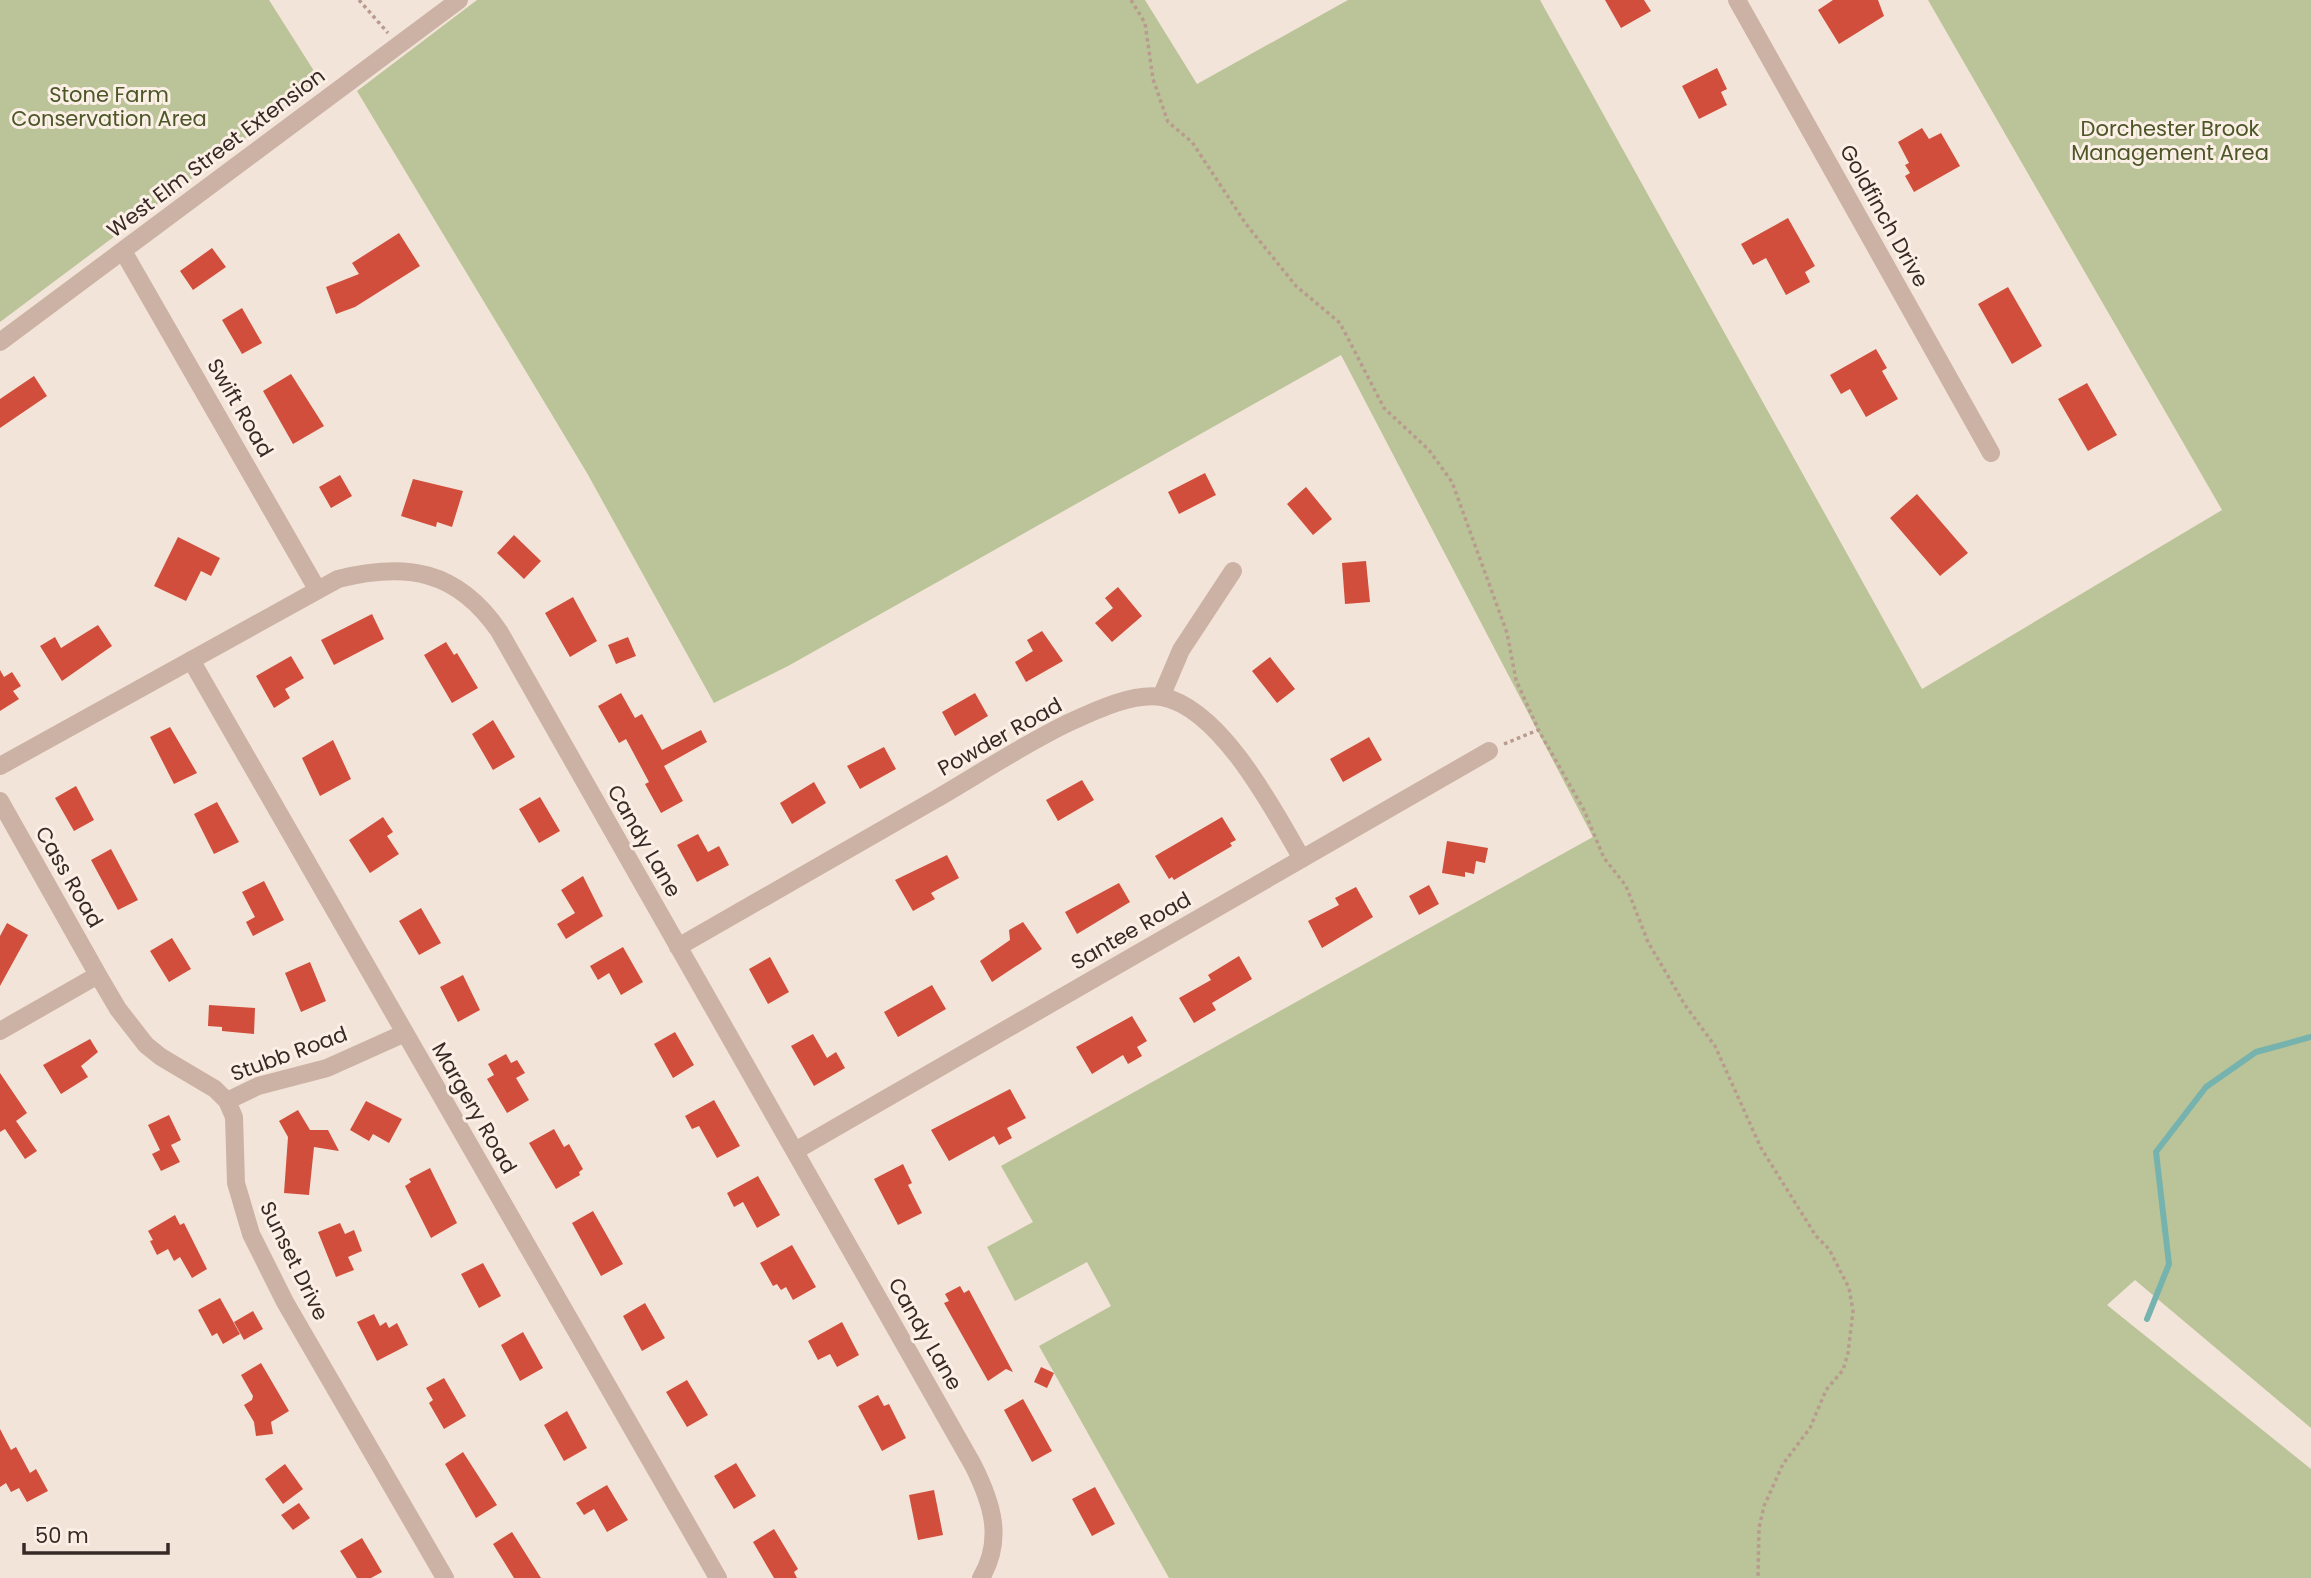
<svg xmlns="http://www.w3.org/2000/svg" width="2311" height="1578" viewBox="0 0 2311 1578" font-family="Poppins,sans-serif">
<style>
.green{fill:#bac498}
.lines{fill:none;stroke-linecap:round;stroke-linejoin:round}
.stream{stroke:#76b3ae;stroke-width:6}
.building{fill:#d04e3b}
.path{stroke:#b89b8e;stroke-width:3.5;stroke-dasharray:3.5 3.5;stroke-linecap:butt}
.minor{stroke:#ccb2a4;stroke-width:18}
.labels{text-anchor:middle;stroke-width:6;stroke-linejoin:round;paint-order:stroke}
.park-label{font-size:21px;fill:#4c5728;stroke:#fbefe6}
.street-label{font-size:21px;fill:#372a26;stroke:#fbefe6}
</style>
<rect width="100%" height="100%" fill="#f3e4d9"/>
<path class="green" d="M0,0h269l52,82 -321,240z
M477,0h668l52,84 151,-84h192l382,689 300,-179 -294,-510h383v1428l-176,-148 -28,25 204,164v109h-1142l-130,-232 72,-40 -24,-44 -72,39 -28,-54 46,-25 -32,-56 592,-329 -252,-482 -553,311 -74,37 -127,-230 -230,-382z"/>
<g class="lines">
<path class="stream" d="M2147,1319l22,-55 -13,-112 50,-65 50,-35 55,-15"/>
</g>
<path class="building" d="M1605,0h39l7,11 -30,17z
M1833,0h45l6,16 -45,28 -21,-34z
M1717,68l10,21 -6,3 6,13 -28,14 -17,-33z
M1922,128l7,11 12,-6 19,33 -46,26 -9,-16 5,-3 -5,-8 4,-2 -11,-21z
M1788,218l27,48 -10,6 5,10 -24,13 -20,-37 -13,7 -12,-21z
M399,233l21,33 -65,41 -19,7 -10,-27 33,-13 -7,-11z
M212,248l14,19 -33,23 -13,-19z
M2008,287l34,59 -30,18 -34,-60z
M242,308l20,35 -20,11 -20,-34z
M1876,349l11,19 -5,3 16,28 -32,18 -16,-28 -9,5 -11,-19z
M291,374l33,52 -31,18 -30,-53z
M34,376l13,20 -47,32v-29z
M2087,383l30,52 -29,16 -30,-52z
M1205,473l11,22 -37,19 -11,-22z
M340,475l12,21 -21,12 -12,-21z
M413,479l50,12 -11,36 -15,-5 -1,5 -35,-11z
M1306,487l26,32 -19,16 -26,-31z
M1917,494l51,59 -28,23 -50,-58z
M514,535l27,26 -17,18 -27,-26z
M178,537l42,21 -9,18 -10,-5 -15,30 -32,-15z
M1366,561l4,41 -25,2 -3,-41z
M1118,587l24,29 -30,26 -17,-19 18,-15 -8,-10z
M573,597l24,44 -27,16 -25,-44z
M372,614l12,25 -50,26 -13,-25z
M98,625l14,21 -50,35 -22,-35 15,-9 6,11z
M1042,631l21,30 -37,21 -11,-20 18,-11 -6,-11z
M628,637l8,19 -20,8 -8,-19z
M446,642l8,13 3,-2 21,35 -26,15 -28,-48z
M291,656l13,22 -19,11 5,9 -16,10 -18,-32z
M1270,657l25,32 -18,14 -25,-32z
M0,670l4,7 8,-5 9,14 -8,5 6,8 -19,12z
M621,693l14,25 7,-4 20,36 39,-20 6,12 -43,24 19,35 -22,12 -16,-29 4,-2 -23,-43 -7,4 -21,-37z
M975,693l13,23 -33,20 -13,-24z
M493,720l22,37 -22,13 -21,-36z
M170,727l27,46 -23,11 -24,-47z
M1369,737l13,23 -39,22 -13,-23z
M333,740l18,39 -31,17 -18,-38z
M884,747l12,22 -36,20 -13,-23z
M1082,780l12,20 -36,21 -12,-21z
M814,782l12,21 -34,21 -12,-21z
M76,786l18,34 -20,11 -19,-33z
M540,797l20,34 -21,12 -20,-34z
M217,802l22,40 -25,12 -20,-40z
M383,817l10,15 -6,4 12,18 -29,19 -21,-33z
M1222,817l14,23 -6,3 2,3 -58,34 -2,-3 -3,2 -14,-23z
M698,834l10,18 11,-6 10,19 -32,17 -20,-37z
M1447,841l41,7 -3,15 -9,-2 -2,13 -9,-2v5l-23,-4z
M111,849l27,51 -20,10 -27,-50z
M947,855l12,23 -28,15 4,6 -22,12 -18,-31z
M583,876l20,40 -37,23 -9,-15 18,-11 -14,-23z
M264,881l20,39 -31,16 -7,-14 9,-5 -13,-25z
M1119,883l11,19 -53,32 -12,-22z
M1429,885l10,19 -20,11 -10,-19z
M1356,887l17,30 -51,31 -14,-27 31,-16 -4,-7z
M421,908l20,35 -22,12 -20,-34z
M1023,922l19,27 -50,33 -12,-21 30,-21 -1,-10z
M7,923l21,12 -28,51v-50z
M172,938l19,31 -22,13 -19,-31z
M623,947l20,35 -22,13 -12,-22 -11,7 -8,-14z
M1239,956l13,23 -40,24 4,7 -22,13 -15,-25 32,-18 -3,-5z
M770,957l19,35 -21,12 -19,-35z
M310,962l16,39 -25,11 -16,-39z
M463,975l17,35 -22,12 -18,-35z
M932,985l14,24 -48,28 -14,-25z
M209,1005l46,3 -1,26 -32,-3v-4l-14,-1z
M1132,1016l15,25 -10,6 5,9 -14,8 -5,-9 -31,19 -16,-27z
M675,1032l19,33 -21,13 -19,-34z
M813,1034l14,24 9,-6 9,16 -31,18 -23,-40z
M90,1039l8,13 -17,14 7,11 -27,17 -18,-29z
M506,1054l5,9 6,-3 8,13 -9,5 13,22 -22,13 -20,-34 7,-4 -6,-11z
M0,1073l27,40 -11,8 21,30 -12,8 -20,-30 -5,3z
M1010,1089l16,29 -19,10 5,10 -13,7 -5,-9 -45,25 -18,-31z
M714,1100l26,46 -23,12 -18,-32 -7,3 -7,-13z
M366,1101l36,18 -13,24 -16,-9 -4,7 -19,-11z
M298,1110l12,20h18l11,21 -25,-4 -5,48 -25,-2 4,-56 -9,-16z
M169,1115l12,25 -10,5 9,17 -19,9 -9,-17 8,-4 -12,-25z
M554,1129l10,18 5,-3 14,25 -4,3 1,3 -24,14 -27,-46z
M903,1164l9,19 -4,2 14,28 -24,12 -24,-46z
M430,1168l27,55 -26,15 -26,-52 6,-4 -2,-3z
M758,1176l22,39 -23,13 -14,-26 -9,5 -7,-14z
M593,1211l30,53 -22,12 -29,-53z
M175,1215l5,10 4,-2 23,46 -15,9 -12,-21 -6,4 -6,-12 -11,6 -7,-14 3,-1 -5,-9z
M340,1223l5,11 9,-4 8,21 -14,6 6,13 -18,7 -18,-45z
M792,1245l24,42 -23,13 -7,-13 -5,3 -4,-6 -4,2 -13,-23z
M483,1263l18,33 -22,12 -18,-34z
M960,1286l4,7 5,-3 44,82 -7,-3 -18,12 -44,-78 5,-2 -4,-7z
M220,1298l20,36 -17,10 -6,-11 -5,3 -14,-26z
M645,1303l20,35 -23,13 -19,-35z
M253,1311l10,18 -19,11 -10,-18z
M374,1314l6,12 6,-4 3,6 8,-5 11,22 -31,16 -20,-39z
M842,1322l17,33 -22,12 -7,-13 -12,6 -10,-19z
M523,1332l20,36 -23,13 -19,-36z
M261,1363l28,48 -18,11 2,12 -17,2 -2,-14 -10,-17 8,-5 1,-4 -12,-21z
M1041,1367l13,6 -7,15 -13,-6z
M444,1378l22,38 -22,13 -15,-26 4,-3 -7,-12z
M687,1380l21,35 -21,12 -21,-35z
M878,1395l6,11 5,-2 17,34 -24,13 -24,-45z
M1023,1399l29,52 -20,11 -28,-52z
M567,1411l20,37 -23,13 -20,-36z
M0,1429l11,21 5,-3 14,26 6,-4 12,22 -21,11 -8,-14 -8,4 -5,-9 -6,4z
M463,1452l34,53 -21,13 -31,-54z
M736,1463l20,33 -22,13 -20,-33z
M285,1464l18,25 -20,15 -18,-25z
M607,1485l21,35 -21,12 -13,-23 -10,6 -8,-12z
M1095,1487l20,37 -23,12 -20,-37z
M934,1490l9,45 -25,5 -9,-45z
M299,1503l11,15 -17,12 -12,-15z
M774,1529l24,40 -4,3 3,6h-23l-21,-36z
M512,1532l29,46h-27l-21,-34z
M362,1538l20,34 -11,6h-14l-17,-27z"/>
<g class="lines">
<path class="path" d="M359,0l29,33
M1131,0l14,23 8,56 15,43 24,20 54,82 50,62 44,37 44,85 45,42 23,32 55,151 9,47 23,51 45,79 20,48 22,28 22,56 37,63 30,41 46,102 55,88 13,13 20,39 4,23 -5,42 -5,17 -17,20 -16,38 -27,36 -19,42 -5,22 -1,50
M1504,744l34,-14"/>
<path class="minor" d="M1737,0l254,453
M123,251l194,338
M0,342l459,-342
M191,660l527,918
M1161,697l20,-47 52,-79
M0,766l338,-187c69,-17 119,-9 161,52l474,834c19,38 31,74 8,113
M0,801l98,174
M678,947c86,-49 172,-99 258,-148 43,-25 85,-53 130,-75 26,-12 66,-32 96,-27 59,11 113,115 140,162
M0,1031l98,-56 20,34 28,36 15,12 54,32 12,12 7,16 2,66 15,51 34,68 160,276
M227,1101l31,-15 69,-18 78,-35
M795,1151l694,-400"/>
</g>
<g class="labels">
<g class="park-label">
<text x="109" y="102">Stone Farm<tspan x="109" dy="24">Conservation Area</tspan></text>
<text x="2170" y="136">Dorchester Brook<tspan x="2170" dy="24">Management Area</tspan></text>
</g>
<g class="street-label">
<text transform="translate(216 153) rotate(-37)" y="7">West Elm Street Extension</text>
<text transform="translate(1884 216) rotate(61)" y="7">Goldfinch Drive</text>
<text transform="translate(240 408) rotate(60)" y="7">Swift Road</text>
<text transform="translate(1000 737) rotate(-29)" y="7">Powder Road</text>
<text transform="translate(644 841) rotate(60)" y="7">Candy Lane</text>
<text transform="translate(69 877) rotate(60)" y="7">Cass Road</text>
<text transform="translate(1131 931) rotate(-30)" y="7">Santee Road</text>
<text transform="translate(289 1054) rotate(-20)" y="7">Stubb Road</text>
<text transform="translate(474 1108) rotate(60)" y="7">Margery Road</text>
<text transform="translate(294 1261) rotate(64)" y="7">Sunset Drive</text>
<text transform="translate(925 1334) rotate(60)" y="7">Candy Lane</text>
</g>
</g>
<path d="M24 1543v10h144v-10" fill="none" stroke="#372a26" stroke-width="3.5"/>
<text x="35" y="1543" font-size="21" fill="#372a26" stroke="#fbefe6" stroke-width="5" paint-order="stroke">50 m</text>
</svg>
